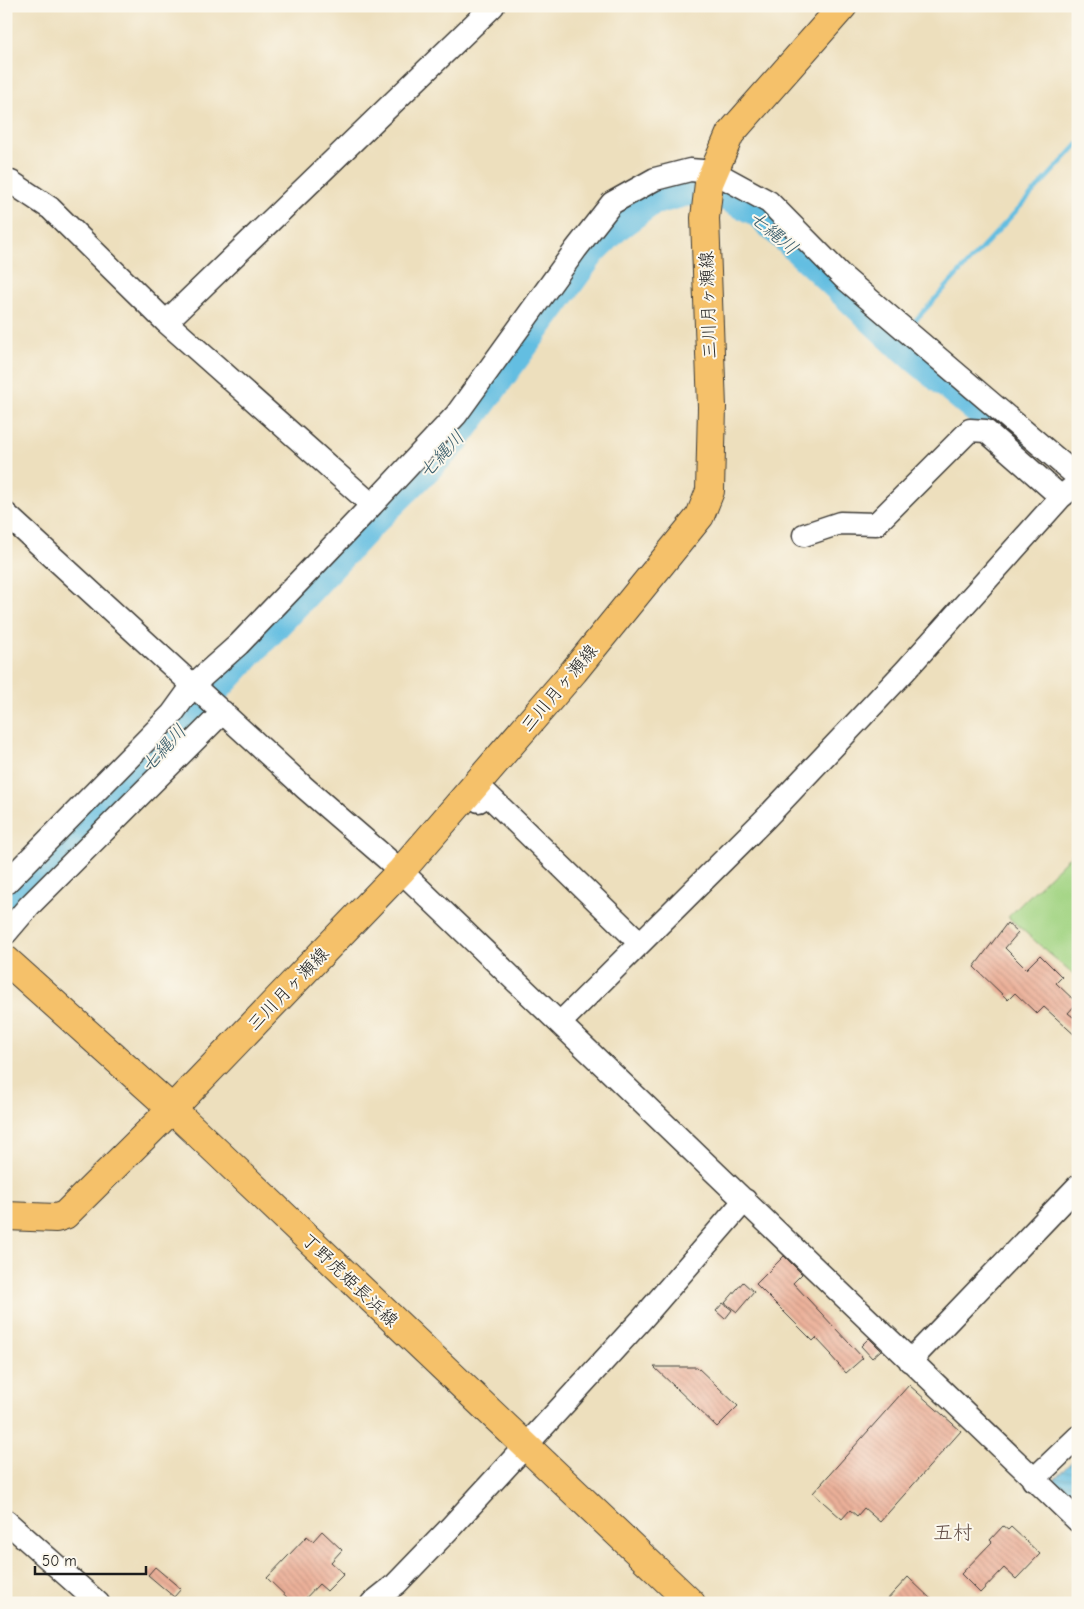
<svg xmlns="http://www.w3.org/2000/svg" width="1084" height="1609" viewBox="0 0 1084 1609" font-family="'Comic Neue','Klee One',sans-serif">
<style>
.park{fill:#a2d483;stroke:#5f7850}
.water{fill:url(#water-rules);stroke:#406d7e}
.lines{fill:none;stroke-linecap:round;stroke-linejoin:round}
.stream{stroke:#64bee1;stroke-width:4.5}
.river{stroke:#64bee1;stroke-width:26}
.building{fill:url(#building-back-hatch)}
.minor-casing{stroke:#3b3934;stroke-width:25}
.major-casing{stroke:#3b3934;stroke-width:30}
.minor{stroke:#fff;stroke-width:22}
.major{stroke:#f5c16b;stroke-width:28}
.labels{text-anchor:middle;stroke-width:4;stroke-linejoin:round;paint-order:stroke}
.street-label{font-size:18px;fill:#1c1c1c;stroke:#fbf7ec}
.water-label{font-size:19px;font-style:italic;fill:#395d6b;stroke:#fbf7ec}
.quarter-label{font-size:20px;fill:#645048;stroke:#fbf7ec}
</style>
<defs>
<pattern id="water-rules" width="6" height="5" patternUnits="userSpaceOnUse" patternTransform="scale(1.25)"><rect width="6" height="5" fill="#64bee1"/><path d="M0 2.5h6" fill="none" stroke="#56a3c0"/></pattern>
<pattern id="building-back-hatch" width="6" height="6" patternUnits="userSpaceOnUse" patternTransform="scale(1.25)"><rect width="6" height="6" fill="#ebb099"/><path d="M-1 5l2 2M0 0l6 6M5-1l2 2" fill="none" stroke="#c99783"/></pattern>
</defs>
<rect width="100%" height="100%" fill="#fbf7ec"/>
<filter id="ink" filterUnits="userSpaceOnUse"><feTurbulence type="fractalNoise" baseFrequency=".02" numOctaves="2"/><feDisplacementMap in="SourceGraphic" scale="10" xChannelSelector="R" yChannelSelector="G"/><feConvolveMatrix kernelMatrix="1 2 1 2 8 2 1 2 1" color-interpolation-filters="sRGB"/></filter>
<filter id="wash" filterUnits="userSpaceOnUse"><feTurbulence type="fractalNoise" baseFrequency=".0096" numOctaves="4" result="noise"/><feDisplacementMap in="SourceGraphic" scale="20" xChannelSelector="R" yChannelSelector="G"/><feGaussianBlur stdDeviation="1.12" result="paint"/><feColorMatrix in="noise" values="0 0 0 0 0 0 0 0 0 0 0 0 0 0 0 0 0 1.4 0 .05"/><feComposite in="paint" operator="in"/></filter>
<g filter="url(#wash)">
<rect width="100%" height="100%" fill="#eddfbd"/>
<path class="park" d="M1078,848v131l-70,-62z"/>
<path class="water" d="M1078,1455v39l-4,4 -20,-18z"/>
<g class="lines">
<path class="stream" d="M911,325l167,-181
M895,343l7,-9"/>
<path class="river" d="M6,908l129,-130 236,-252 83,-82 139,-191 25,-25 34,-25 36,-10 35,4 33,16 139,130 119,100"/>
</g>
<g id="blocks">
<path class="building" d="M1007,923l11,10 -13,15 21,21 14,-14 22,22 -6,6 21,20 -9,10 10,8v17l-34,-31 -7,7 -22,-21 -7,7 -34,-33z
M784,1256l18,18 -9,9 70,75 -17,15 -15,-17 1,-1 -16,-17 -3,3 -57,-57z
M743,1282l11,10 -17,20 -12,-9z
M723,1303l9,7 -7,9 -9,-8z
M869,1338l12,12 -9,8 -11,-12z
M654,1367h43l41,39 -21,21z
M909,1385l52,46 -81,91 -16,-14 -7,8 -7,-6 -8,9 -29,-26z
M1003,1526l5,4 3,-3 29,27 -24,25 -12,-11 -24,25 -19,-19 31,-32 -2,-2z
M322,1531l20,19 -11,12 13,12 -17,17 -8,-7 -18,19h-8l-26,-25 40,-42 6,5z
M155,1567l26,22 -7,8 -26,-22z
M908,1577l27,26h-51z"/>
</g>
</g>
<g filter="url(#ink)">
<use href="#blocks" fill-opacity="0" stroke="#3b3934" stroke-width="1"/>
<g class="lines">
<defs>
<path id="minor" d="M11,182l39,26 116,114 327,-316
M372,505l84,-90 120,-166 36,-46 43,-24 35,-9 24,2 55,30 74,75 235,200
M6,514l299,274 96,83 677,650
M804,535l36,-12 36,1 94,-94 16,1 75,66
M469,792l10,9 8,-7 153,149
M6,883l166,-169 21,-29 46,-41 133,-139 -206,-183
M6,933l23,-27 194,-194
M560,1023l205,-204 140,-148 156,-174 17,-14
M910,1361l168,-175
M1033,1480l45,-43
M6,1521l92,82
M372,1603l24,-19 54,-56 193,-210 102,-118"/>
<path id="major" d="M6,960l166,149 519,494
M6,1216l50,2 9,-3 107,-106 229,-238 173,-200 126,-155 10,-25 2,-84 -7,-189 4,-35 21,-49 113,-128"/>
</defs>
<use href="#minor" class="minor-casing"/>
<use href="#major" class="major-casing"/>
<use href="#minor" class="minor"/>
<use href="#major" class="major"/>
</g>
</g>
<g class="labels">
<g class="street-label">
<text transform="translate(708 305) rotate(-92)" y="6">三川月ヶ瀬線</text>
<text transform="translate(559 688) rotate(-50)" y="6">三川月ヶ瀬線</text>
<text transform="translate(288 989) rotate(-46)" y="6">三川月ヶ瀬線</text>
<text transform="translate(350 1280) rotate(44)" y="6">丁野虎姫長浜線</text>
</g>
<g class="water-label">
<text transform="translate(774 232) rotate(40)" y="7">七縄川</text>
<text transform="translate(441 454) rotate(-47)" y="7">七縄川</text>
<text transform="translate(163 748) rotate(-47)" y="7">七縄川</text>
</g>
<g class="quarter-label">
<text x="953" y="1539">五村</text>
</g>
</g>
<rect width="1084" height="1609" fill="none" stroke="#fbf7ec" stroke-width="25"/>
<path d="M35 1566v8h111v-8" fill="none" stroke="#1c1c1c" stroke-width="2.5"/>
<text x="42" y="1566" font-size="15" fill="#1c1c1c" stroke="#fbf7ec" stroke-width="4" paint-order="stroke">50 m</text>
</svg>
